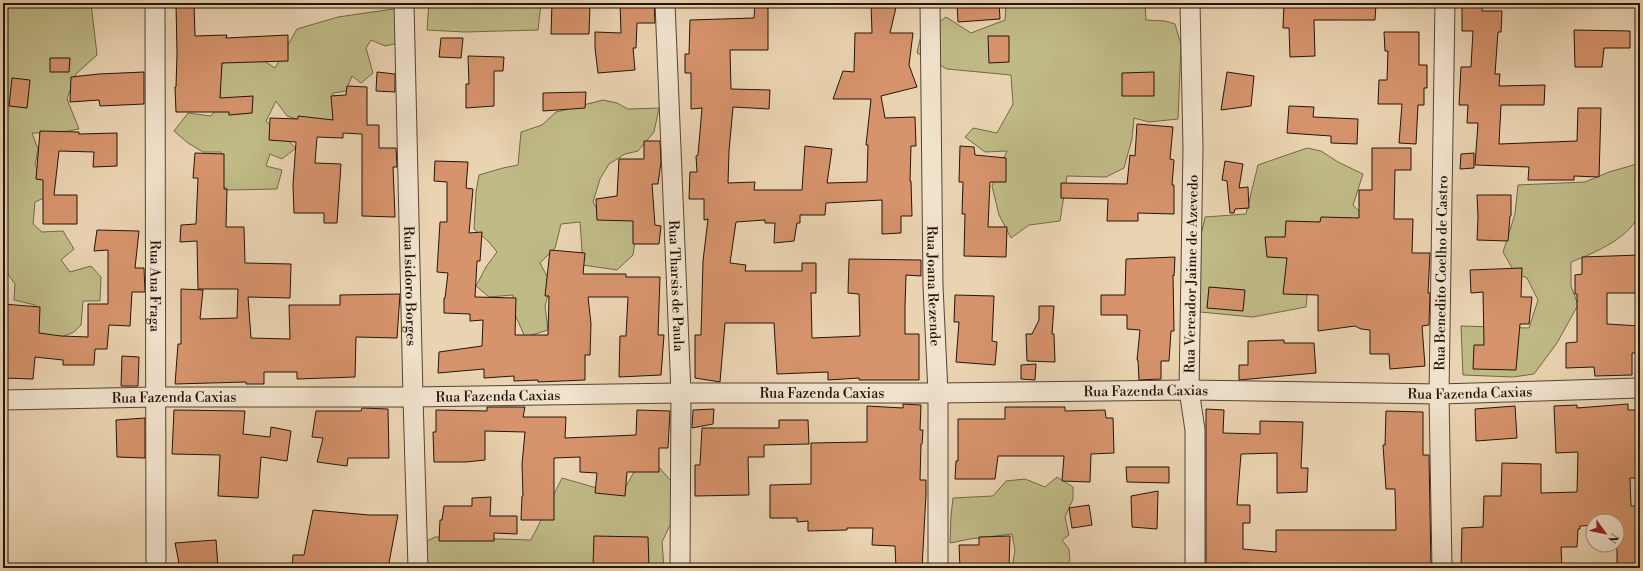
<svg xmlns="http://www.w3.org/2000/svg" width="1643" height="571" viewBox="0 0 1643 571" font-family="'Libre Bodoni',serif">
<style>
.green{fill:#bfba86;stroke:#726848}
.building{fill:#d6936c;stroke:#241509}
.lines{fill:none;stroke-linecap:round;stroke-linejoin:round}
.minor-casing{stroke:#564433;stroke-width:21}
.minor{stroke:#f1e2cc;stroke-width:19}
.labels{text-anchor:middle;stroke-width:3;stroke-linejoin:round;paint-order:stroke}
.street-label{font-size:14px;fill:#241509;stroke:#f1e2cc}
</style>
<rect width="100%" height="100%" fill="#ead3b1"/>
<filter id="stains"><feTurbulence type="fractalNoise" baseFrequency=".005" numOctaves="4"/><feColorMatrix values="0 0 0 0 .2 0 0 0 0 .09 0 0 0 0 .02 0 0 0 .5 -.17"/></filter>
<radialGradient id="worn" r=".72"><stop offset=".6" stop-color="#630" stop-opacity="0"/><stop offset="1" stop-color="#630" stop-opacity=".3"/></radialGradient>
<path class="green" d="M19,3h72l6,52 -21,19 -9,25 12,30 -23,4h-24l6,16 -3,16 8,8 5,23 -13,6 -2,22 9,8 21,-1 11,18 -13,11 9,12 21,-6 10,11 -1,24h-17l-2,24 -7,7 -20,8 -18,-2 -1,-33 -21,-5 1,-16 -7,-10 -5,-1v-265z
M429,3h112l-3,27 -73,2 -38,-2z
M1006,3h139l1,17 19,1 10,3 6,21 -3,74 -29,3 -15,-4 -2,21 -8,29 -18,9 -39,-1 -7,45 -31,4 -18,13 -12,-23 -7,-29 15,-35 -22,1 -20,-15 8,-9 24,5 16,-29 -2,-29 -64,-6 -30,-16 4,-18 25,-18 25,16 34,-13z
M393,9l16,11v21l-24,5 -14,-6 -5,8 7,25 -12,10 -9,-7 -6,15 -13,2 1,22 -9,22 -12,-5 -4,-9 -22,-7 -11,-15 -10,20 30,27 -14,11 -12,-5 -4,12 16,4 -5,19 -49,1 -9,-7 2,-31h-18l-15,-9 -14,-12 14,-18 23,3 10,-12 -3,-34 14,-18 23,3 20,13 22,-39 41,-12z
M603,100l14,3 11,6 31,-1 -5,24 -16,19 -13,3 -16,10 -9,15 -7,23 7,12 33,-1 4,14 -4,28 -16,15 -34,-5 -3,-43 -19,2 -6,24 -15,15 11,21 -6,22 3,24 -23,7 -13,-29 1,-13 -24,2 -13,-11 10,-19 11,-15 -8,-10 -15,-13 2,-37 3,-17 24,-7 15,-3 3,-33 21,-7 14,-13z
M1307,148l14,3 17,11 25,12 -10,31 13,13 -55,37 -5,52 -53,10 -53,-5v-72l5,-23 41,-3 12,-49z
M1637,164l3,6c0,10 2,30 0,40 -6,27 -46,43 -69,52v24l7,19 -21,38 -23,31 -21,3 -50,-2 -2,-49 68,2 9,-28 -11,-22 -12,-5 -12,-21 12,-38 3,-29 67,-3 24,-10z
M657,465l14,16 2,38 -11,23 2,26h-240l-1,-25 12,-6 96,3 31,-62 59,17 13,-23z
M1057,477l16,10v12l-8,18 4,18 -7,5 7,9 1,12 -8,7h-50l3,-18 -3,-16 -42,5 -20,4 1,-27 2,-18 40,-2 13,-15 19,-2 20,8z"/>
<path class="building" d="M176,3h18l1,33 32,-1 -1,3 62,-3v26l-66,2 -2,35 33,-2 -1,17 -23,2v-3h-53l-1,-25h1l1,-33z
M552,3h38l-1,31h-38z
M620,3h34l1,20h-18l-1,25h-3l2,22 -37,3 -3,-25v-16l26,1z
M755,3h13v47h-38l1,39 39,1 -1,19 -36,-2 -4,44 -1,32 27,-1 -1,8h48l3,-44 27,3 -5,34 40,-1 1,-37h-2l5,-46h-38l10,-28 11,1 1,-39h17l-1,-30h26l-7,30h23l-4,32 8,22 -36,9 4,22 30,-1 1,29h-5l-1,35h1l1,35h-11v17l-19,1v-34l-56,3 -1,12h-25v8h-3l-3,18 -20,2 1,-20h-10v-3l-29,2 -6,41 16,2 -1,6h57v-8h14v30h-5l1,45 48,-2 -1,-42 -11,-1 1,-34 72,1v16l-15,-1 -1,32v27h14v46h-60v-2l-31,2v-8l-51,2 -3,-51h-49l-5,59 -25,-4v-43h6l2,-74 5,-42 -4,1v-21h-15l1,-27h7l-1,-16 2,-1 4,-47 -11,1v-36h-6v-19h4l1,-34 64,-2z
M957,3h42l1,16 -42,3z
M1284,3h92l-1,17h-61l1,36 -25,1 -1,-29h-6z
M1462,3h20v8h20l-1,21h-3l-3,42h5l-1,12 46,-1 -1,20h-43l-2,39 78,-3 1,-33h23l-2,69 -25,-1v4h-46l1,-13 -54,-2 3,-42h-11l1,-18h-9l2,-38h10l2,-36h-11z
M1574,30l56,1v17h-26l-2,19h-27z
M1384,32h35v33h8v23h-3v17h-6l-2,39 -17,-1 3,-39h-24l1,-24h8l1,-29h-3z
M988,36h21v26l-20,1z
M441,38h22l-2,20 -22,-1z
M468,56l36,1 -1,14h-9v35l-28,2v-24h3z
M50,58h20l-1,14h-19z
M144,72v32l-44,2 -1,-6 -29,2 1,-25 28,-3z
M377,72l18,2v18l-19,-1z
M1154,72v24h-32v-23z
M1227,72l27,4 -3,30 -30,4z
M12,78l18,2 -3,28 -18,-2z
M347,86l20,1v38h12v23h17l1,19h-4l2,50 -33,-1v-82l-19,-1v5l-26,-1 -2,26 26,1 -4,59h-13v-10h-30l-1,-28 3,-43 -27,-2 1,-22 28,1v-3l35,4 -2,-24 15,-1z
M586,92l-1,16 -42,3v-18z
M1289,106l25,1 -1,10 45,2 -1,25 -26,-1v-7l-44,-3z
M1137,124l36,3 -3,32 4,1 -2,25h2v29l-36,-1v8h-31l1,-22 -47,-1v-15l66,1 3,-29 5,1z
M40,131l39,1v2l38,-1v33l-24,1 1,-15 -35,-1 -5,44h23v29h-34v-44l-7,-1z
M644,141h16l1,21 -3,22h-6l3,41 6,1 -2,18h-26v-23l-36,-1 -1,-21 21,-3 2,-37h25z
M960,146l14,1 1,8 31,3v24h-16l-2,45h19l-1,30 -42,-1 1,-42h-3l1,-32h-4z
M1372,148h39v22h-16l-1,49h19l-1,34h18l-2,40h2l-1,32 -7,1 3,40 -35,3 -1,-15h-19v-24l-9,-1 -6,-3 -37,5v-36l-35,-1 4,-36 -20,-1 -2,-20h20l1,-16 34,1 1,-5 38,1v-28h13z
M195,153l29,1v35h3l-1,38h18l1,36 46,1 -1,34 -42,-1 3,41 39,1 -1,-34h51v-10l60,-1 -3,44 -41,-1 -1,40 -58,2v-7h-33v12h-18v-2l-71,2 3,-40h3v-55l22,1 -3,29 37,-1 1,-29h-40l-1,-48 -17,1 1,-17 15,-1 2,-46h-5z
M1474,153v15l-14,1 1,-15z
M435,161l33,1 -2,26 7,1 -4,44 13,-1 -2,29h-3l-2,36 41,1 -1,37h33l1,-39h-4l5,-46 35,3 -2,21h43v3h34l-2,58h6l-3,40 -42,2 1,-41h6l2,-39h-40l3,27 -1,31h-5v25l-47,2v-2l-24,1v-5l-30,2v-9l-46,4 1,-21 43,-6 1,-26 -13,1v-7l-26,-1v-15h1l3,-25 -11,-1 3,-50h7v-40l-13,-1z
M1225,161l18,3 -4,24 9,-1 1,21 -14,1 -1,4h-4l-3,-32 -5,-1z
M1477,195h34v21h-1l-2,25 -31,-1 1,-23z
M97,230l42,1 -4,37h9l1,24h-13l-2,34 -21,-1 -2,24h-12l-1,16h-31v-5l-28,-3 -2,22 -30,-1v-74l37,3 -1,26 22,3 27,1v-33h20v-54l-14,1z
M1640,255v38h-33v31l33,2v27h-8v22l-37,1 -1,-9 -28,1v-25l11,-1v-48h-2v-19l7,-1v-17z
M1175,257l-1,19 -1,-1 1,56h-3l-2,30h-8v18l-22,1 -1,-20h-1l3,-30 -13,-1v-14h-26v-20h24l1,-36z
M1522,268l-1,29h11l-3,27h-9l-4,46 -43,-1 1,-24h10l-1,-53 -12,1 -1,-23z
M1209,287l36,3 -2,21 -36,-3z
M955,295l39,1 -2,45 5,1 -2,23 -39,-3 3,-40h-5z
M1039,306h15l-2,28h2l1,28 -28,-1 -1,-27h6l7,-14z
M1284,340v3h30l2,30 -77,7v-15h9v-24z
M122,356l17,1 -1,29h-17z
M1036,364l-1,16 -14,-1v-14z
M903,404l18,1 -1,25h3l-1,14h-1l-1,36h6v14l-4,74h-26l-1,-22 -23,-1 1,-17h-26v2l-39,1v-10l-11,1v-4h-27v-33l41,-1v-41l56,-1v-36l36,2z
M1628,404v6h12v68h-10l1,28h9v59l-23,2v-46h-24v4l-13,1v3h-2l-1,18h-16l1,21h-101l1,-40 21,-1 1,-31h17l1,-33 39,1v29l36,-1 1,-40 -22,1 -2,-47 23,-1v3z
M1515,406l2,32 -41,3 -1,-32z
M487,407h38l-2,10h43l-1,21 71,-3 1,-25 33,1 -2,37h-9v24h-32l-2,24 -30,-3 2,-20 -17,-1v-15l-26,1v62h-33l1,-24h1l-1,-32 3,-32 -40,-1v29l-19,2h-32l-1,-30h3v-22l51,1z
M1005,407h60v4l40,-1 1,8h7l1,35 -23,1 -1,28 -28,-1 2,-25h-66l-3,23h-40l1,-18h2v-42h47z
M362,408l26,1 1,49h-41l-1,8 -30,-4 6,-24 -11,-1 4,-26h45z
M714,409l-1,15 -21,4 1,-18z
M1206,409l18,1 -1,23 37,1v-13l43,1 -2,46h7l-1,24 -30,1v-40l-36,1 -4,51h13v18h-7v26l33,3v-22h120l-1,-41h-9l-3,-44h2l1,-34 37,1v43h6l2,112 -71,1v-2h-83v2l-28,-1v-4l-43,1z
M174,410l71,1 -2,23 27,3 1,-10 20,4 -4,30 -26,-4 -3,41 -40,-2 2,-41 -48,-1z
M145,418v40l-28,-1 -1,-37z
M779,420h29l1,24 -45,1v12h-16l1,38 -54,1v-31h5l2,-37h77z
M1126,467h43v16l-42,-1z
M1158,491l-1,38 -25,-2 -1,-31z
M491,497l-1,19h27v18l-23,-1v8h-55l1,-21h2l2,-14h28v-8z
M1089,505l3,20 -20,3 -3,-20z
M313,510l56,5h29l-10,53h-96l1,-13h11z
M594,536l54,1 1,30 -56,-1z
M1010,536l-1,32h-49l-1,-23h20v-8z
M216,540l2,27 -38,1 -5,-25z"/>
<g class="lines">
<defs>
<g id="minor">
<path id="s1" d="M155,3l1,565"/>
<path id="s2" d="M404,3l9,394 5,171"/>
<path id="s3" d="M665,3l16,390 -1,175"/>
<path id="s4" d="M930,3l3,283 5,107v175"/>
<path d="M1190,3l3,145 -4,242 6,40v138"/>
<path id="s5" d="M3,400l153,-3h257l268,-4h257l251,-3 250,4 201,-6"/>
<path id="s6" d="M1442,568l-3,-174 6,-391"/>
</g>
</defs>
<use href="#minor" class="minor-casing"/>
<use href="#minor" class="minor"/>
</g>
<g class="labels">
<g class="street-label">
<text transform="translate(1191 274) rotate(-89)" y="5">Rua Vereador Jaime de Azevedo</text>
<text dy="5" stroke="none"><textPath href="#s6" startOffset="295">Rua Benedito Coelho de Castro</textPath></text>
<text dy="5" stroke="none"><textPath href="#s1" startOffset="283">Rua Ana Fraga</textPath></text>
<text dy="5" stroke="none"><textPath href="#s3" startOffset="283">Rua Tharsis de Paula</textPath></text>
<text dy="5" stroke="none"><textPath href="#s2" startOffset="283">Rua Isidoro Borges</textPath></text>
<text dy="5" stroke="none"><textPath href="#s4" startOffset="283">Rua Joana Rezende</textPath></text>
<text dy="5" stroke="none"><textPath href="#s5" startOffset="1143">Rua Fazenda Caxias</textPath></text>
<text dy="5" stroke="none"><textPath href="#s5" startOffset="1467">Rua Fazenda Caxias</textPath></text>
<text dy="5" stroke="none"><textPath href="#s5" startOffset="819">Rua Fazenda Caxias</textPath></text>
<text dy="5" stroke="none"><textPath href="#s5" startOffset="495">Rua Fazenda Caxias</textPath></text>
<text dy="5" stroke="none"><textPath href="#s5" startOffset="171">Rua Fazenda Caxias</textPath></text>
</g>
</g>
<rect width="1643" height="571" fill="none" stroke="#ead3b1" stroke-width="16"/>
<rect x="4" y="4" width="1635" height="563" fill="none" stroke="#241509" stroke-width="2"/>
<rect x="8" y="8" width="1627" height="555" fill="none" stroke="#241509"/>
<g transform="translate(1605 533) rotate(123)"><circle r="19" fill="#f1e2cc" stroke="#9f907e"/>
<path d="M0-3L7 15L0 10L-7 15Z" fill="#8f2418"/>
<text y="-6" font-size="11" font-weight="bold" text-anchor="middle" fill="#241509">N</text>
</g>
<rect width="100%" height="100%" filter="url(#stains)"/>
<rect width="100%" height="100%" fill="url(#worn)"/>
</svg>
